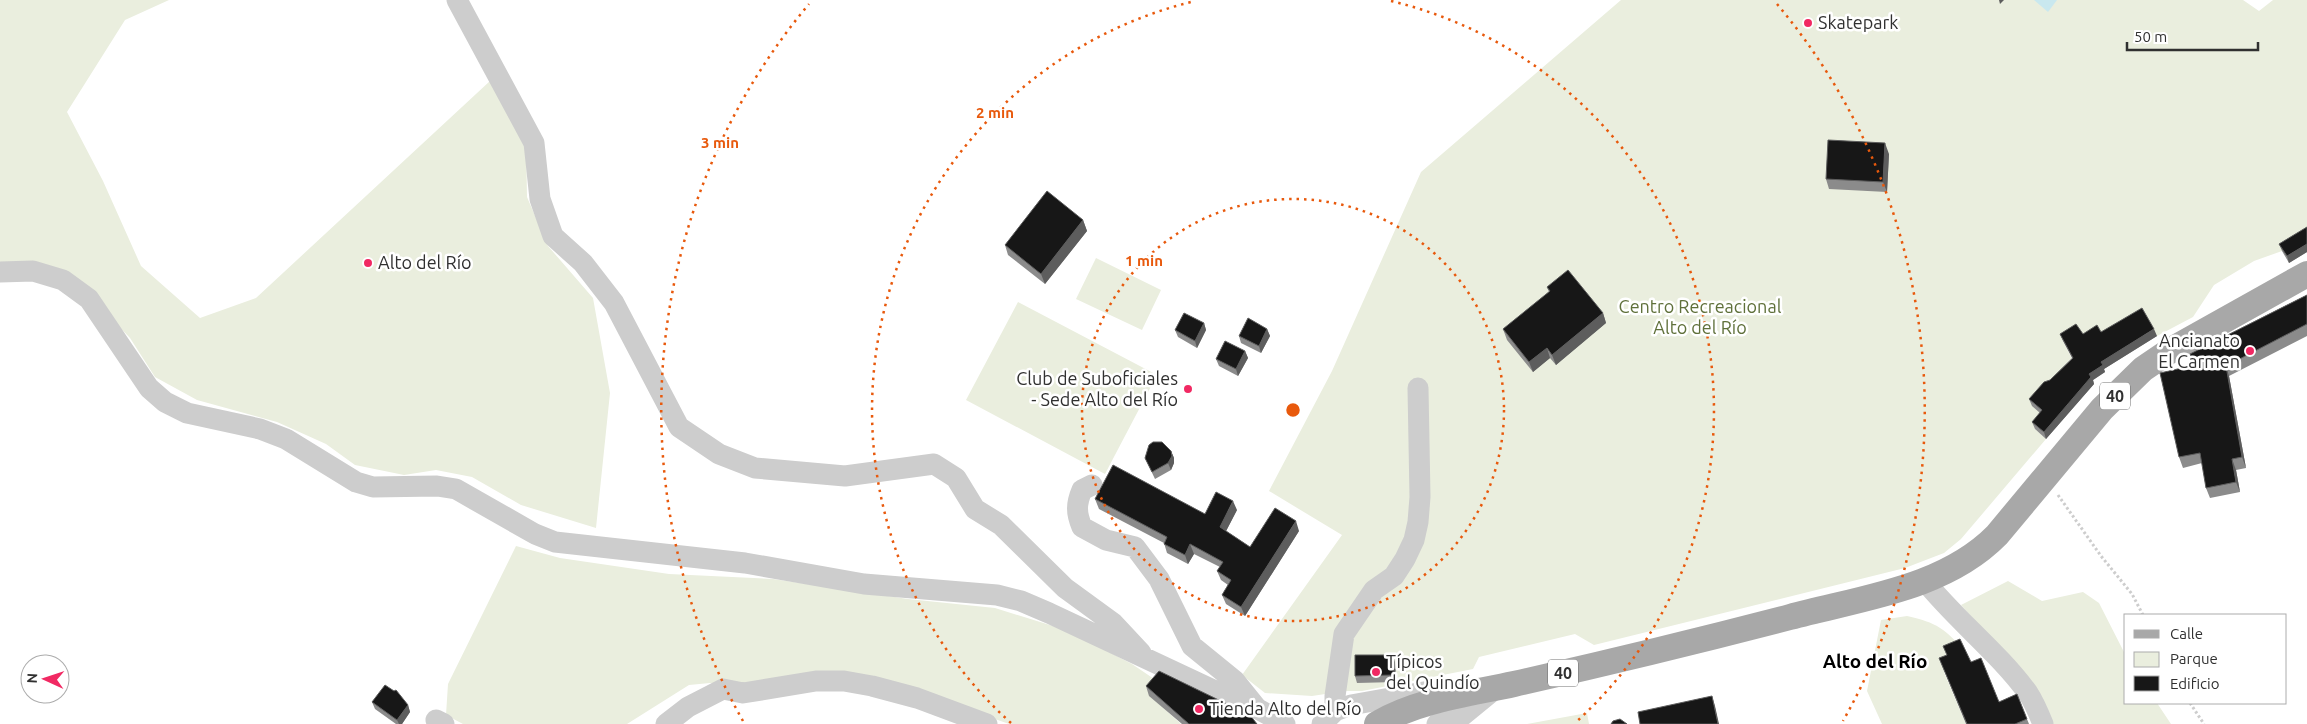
<svg xmlns="http://www.w3.org/2000/svg" width="2307" height="724" viewBox="0 0 2307 724" font-family="Ubuntu,sans-serif">
<style>
.green{fill:#eaeede}
.water{fill:#c9e8ef}
.lines{fill:none;stroke-linecap:round;stroke-linejoin:round}
.path{stroke:#cdcdcd;stroke-width:3;stroke-dasharray:2.5 2.5;stroke-linecap:butt}
.minor{stroke:#cdcdcd;stroke-width:21}
.major{stroke:#a8a8a8;stroke-width:26}
.wall{fill:#8b8b8b}
.shaded-wall{fill:#5d5d5d}
.building{fill:#171717;stroke:#5d5d5d}
.ring{fill:none;stroke:#e8590c;stroke-width:2.5;stroke-dasharray:2.5 5}
.poi-dot{fill:#f12963;stroke:#fff;stroke-width:2}
.labels{text-anchor:middle;stroke-width:5;stroke-linejoin:round;paint-order:stroke}
.shield{fill:#fff;stroke:#6e6e6e;stroke-width:1}
.shield-label{font-size:16px;font-weight:bold;fill:#303030}
.poi-label{font-size:18px;fill:#303030;stroke:#fff;text-anchor:start}
.park-label{font-size:18px;fill:#5f703a;stroke:#fff}
.neighbourhood-label{font-size:19px;font-weight:bold;fill:#000;stroke:#fff}
.centre{fill:#e8590c;stroke:#fff;stroke-width:2.5}
.ring-label{font-size:15px;text-anchor:middle;font-weight:bold;fill:#e8590c;stroke:#fff;stroke-width:5;stroke-linejoin:round;paint-order:stroke}
</style>
<rect width="100%" height="100%" fill="#fff"/>
<path class="green" d="M0,0h169l-44,20 -58,92 36,69 38,85 59,52 56,-20 234,-217 36,60 1,56 21,49 45,52 17,95 -14,135 -75,-23 -49,-28 -36,-7 -32,5 -49,-10 -29,-21 -49,-22 -80,-22 -42,-23 -25,-39 -41,-43 -23,-9 -66,-11z
M1621,0h622l16,11 14,-11h34v235l-25,16 -28,10 -40,24 -21,32 -36,19 -34,-8 -60,13 12,24 -30,52 -10,12 11,10 -85,100 -17,14 -39,15 -311,77 -19,-11 -96,23 -6,12 -111,22h-17l-33,5 -47,-3 -23,-18 100,-140 -73,-44 63,-120 89,-199z
M1096,258l65,32 -19,40 -66,-31z
M1018,302l139,73 -52,99 -139,-74z
M516,546l44,12 109,16 104,5 135,20 87,9 71,22 66,34 28,19 -10,13 31,28h-172l-81,-29 -184,-9 -34,-3 -21,2 -62,39h-164l-17,-9 2,-31z
M2008,581l34,20 41,-9 16,11 27,53v47h31l14,21h-119l-16,-35 -75,-84z
M1907,616c30,7 38,12 58,36l-21,20 22,52h-84l-15,-33 14,-71z
M1587,713l2,11h-62z"/>
<path class="water" d="M2034,0h23l-9,12z"/>
<g class="lines">
<path class="path" d="M2058,495l43,61 31,38 11,21
M2190,703l14,21"/>
<path class="minor" d="M457,0l77,143 6,56 13,37 30,27 31,40 65,124 40,27 36,14 90,8 89,-12 22,14 19,31 26,16 64,63 48,35 28,30
M0,272l33,-1 30,9 26,19 60,89 16,14 22,11 73,16 26,10 70,43 17,5 64,-1 19,3 79,45 20,8 190,21 119,21 133,11 24,6 28,12 194,91 15,5 27,15
M1092,485l-10,5c-6,14 -6,23 0,37l24,13 29,7 24,32 33,67 43,35 21,26
M1924,580c32,40 74,72 104,113 6,9 11,21 15,31
M1335,711v-15l9,-62 30,-44 20,-14 11,-17 9,-19 4,-18 2,-25 -2,-109
M436,720l8,4
M666,724l22,-17 35,-18 20,4 73,-12h28l28,5 45,12 70,26
M1322,724l13,-13 16,-6 95,-17
M1437,724l26,-9 33,-27"/>
<path class="major" d="M1377,724c41,-24 92,-30 137,-40 93,-21 184,-43 276,-67 70,-19 154,-28 207,-82l105,-126 41,-40 28,-19 136,-76"/>
</g>
<path class="wall" d="M1889,154l-2,38 -58,-3 -3,-10z
M1083,220l4,11 -42,53 -37,-29 -3,-10z
M2307,227v25l-18,11 -7,-12 -3,-7z
M1547,287l56,26 3,10 -50,42 -6,-7 -17,14 -26,-32 -4,-11 46,-37z
M2307,295v41l-78,40 17,92 -10,2 4,22 -30,6 -4,-10 -4,-25 -19,5 -4,-11 15,-92 -4,-11z
M1204,323l2,7 -9,18 -19,-11 -3,-7z
M1267,329l3,7 -9,17 -20,-10 -2,-7z
M2101,332l56,4 -53,33 1,3 -12,8 1,4 -48,55 -11,-10 -3,-7 8,-9 -8,-7 -3,-7 21,-19 22,-22 -9,-17 -3,-7h23z
M1245,351l3,7 -10,18 -19,-10 -3,-7z
M1171,451l3,7v5l-3,7 -16,9 -10,-21z
M1095,499l110,15 32,-4 -11,21 24,16 49,-16 -54,85 -19,-12 -4,-9 6,-10 -7,-5 -4,-9 3,-4 -26,-13 -6,10 -21,-11 -3,-10 -65,-34z
M1943,646l28,16 28,40 18,-8 12,30h-63l-27,-66 8,-3z
M1395,662l1,20 -39,1 -2,-7z
M1146,686l111,38h-75l-33,-28z
M372,702l36,3 2,7 -8,12h-6l-21,-15z"/>
<path class="shaded-wall" d="M1999,0h5l-4,4z
M1885,143l4,11 -2,38 -4,-10z
M1083,220l4,11 -42,53 -4,-10z
M2307,244v8l-18,11 -2,-7z
M1603,313l3,10 -50,42 -4,-10z
M1204,323l2,7 -9,18 -2,-7z
M1267,329l3,7 -9,17 -2,-7z
M2154,329l3,7 -53,33 1,3 -12,8 1,4 -48,55 -2,-7 45,-58 12,-12z
M1547,348l3,10 -17,14 -4,-10z
M1245,351l3,7 -10,18 -2,-7z
M2226,366l3,10 17,92 -4,-11z
M1171,451l3,7v5l-3,7 -3,-7z
M2232,459l4,11 4,22 -4,-10z
M1233,501l4,9 -14,27 -3,-10z
M1296,521l3,10 -54,85 -4,-9z
M1190,544l4,10 -6,10 -3,-9z
M1393,655l2,7 1,20 -3,-7z
M1712,696l3,10 4,18h-1z
M408,705l2,7 -8,12h-3l-2,-4z"/>
<path class="building" d="M1828,140l57,3 -2,39 -57,-3z
M1047,191l36,29 -42,54 -36,-29z
M2307,227v17l-20,12 -8,-12z
M1568,270l35,43 -51,42 -5,-7 -18,14 -26,-33 47,-38 -3,-4z
M2307,295v29l-81,42 16,91 -10,2 4,23 -30,6 -6,-35 -21,4 -19,-84 35,-8 -5,-11z
M2142,308l12,21 -53,33 2,3 -14,9 2,3 -47,55 -12,-10 10,-12 -13,-11 15,-17 6,-2 23,-22 -13,-24 16,-10 7,10 14,-9 4,7z
M1184,313l20,10 -9,18 -20,-11z
M1248,318l19,11 -8,17 -20,-10z
M1225,341l20,10 -9,18 -20,-10z
M1153,442h9l9,9 1,5 -4,7 -16,9 -7,-14 4,-13z
M1113,465l92,49 11,-22 17,9 -13,26 30,20 25,-39 21,13 -55,86 -19,-12 9,-15 -14,-9 6,-9 -33,-18 -5,11 -21,-11 3,-7 -72,-38z
M1960,639l11,23 10,-4 18,44 18,-8 10,25 -12,5h-48l-28,-66 8,-3 -4,-9z
M1355,655h38v20l-38,1z
M1159,671l70,34 17,5 11,14h-68l-43,-38z
M385,685l9,6 2,-1 12,15 -11,15 -25,-18z
M1712,696l6,28h-78l-2,-12z
M1620,719l7,5h-16l2,-3z"/>
<g class="ring">
<circle cx="1293" cy="410" r="211"/>
<path d="M1011 723A421 421 0 0 1 1195 1M1391 1A421 421 0 0 1 1575 723"/>
<path d="M743 721A632 632 0 0 1 809 4M1777 4A632 632 0 0 1 1843 721"/>
</g>
<g class="poi-dot">
<circle cx="1808" cy="23" r="5"/>
<circle cx="368" cy="263" r="5"/>
<circle cx="2250" cy="351" r="5"/>
<circle cx="1188" cy="389" r="5"/>
<circle cx="1376" cy="672" r="5"/>
<circle cx="1199" cy="709" r="5"/>
</g>
<g class="labels">
<g class="shield">
<rect x="2100" y="382.5" width="30" height="27" rx="4"/>
<rect x="1548" y="659.5" width="30" height="27" rx="4"/>
</g>
<g class="shield-label">
<text x="2115" y="402">40</text>
<text x="1563" y="679">40</text>
</g>
<g class="poi-label">
<text x="1818" y="29">Skatepark</text>
<text x="378" y="269">Alto del Río</text>
<text x="2240" y="347" text-anchor="end">Ancianato<tspan x="2240" dy="21">El Carmen</tspan></text>
<text x="1178" y="385" text-anchor="end">Club de Suboficiales<tspan x="1178" dy="21">- Sede Alto del Río</tspan></text>
<text x="1386" y="668">Típicos<tspan x="1386" dy="21">del Quindío</tspan></text>
<text x="1209" y="715">Tienda Alto del Río</text>
</g>
<g class="park-label">
<text x="1700" y="313">Centro Recreacional<tspan x="1700" dy="21">Alto del Río</tspan></text>
</g>
<g class="neighbourhood-label">
<text x="1875" y="668">Alto del Río</text>
</g>
</g>
<circle cx="1293" cy="410" r="8" class="centre"/>
<g class="ring-label">
<text x="995" y="118">2 min</text>
<text x="720" y="148">3 min</text>
<text x="1144" y="266">1 min</text>
</g>
<rect x="2124" y="614" width="162" height="90" fill="#ffffff" stroke="#acacac"/>
<rect x="2134" y="630" width="25" height="8" fill="#a8a8a8" stroke="#acacac"/>
<text x="2170" y="639" font-size="15" fill="#303030">Calle</text>
<rect x="2134" y="652" width="25" height="15" fill="#eaeede" stroke="#acacac"/>
<text x="2170" y="664" font-size="15" fill="#303030">Parque</text>
<rect x="2134" y="676" width="25" height="15" fill="#171717" stroke="#acacac"/>
<text x="2170" y="689" font-size="15" fill="#303030">Edificio</text>
<g transform="translate(45 679) rotate(273)"><circle r="24" fill="#ffffff" stroke="#acacac"/>
<path d="M0-4L9 19L0 12L-9 19Z" fill="#f12963"/>
<text y="-8" font-size="14" font-weight="bold" text-anchor="middle" fill="#303030">N</text>
</g>
<path d="M2127 42v8h131v-8" fill="none" stroke="#303030" stroke-width="2.5"/>
<text x="2134" y="42" font-size="15" fill="#303030" stroke="#ffffff" stroke-width="4" paint-order="stroke">50 m</text>
</svg>
